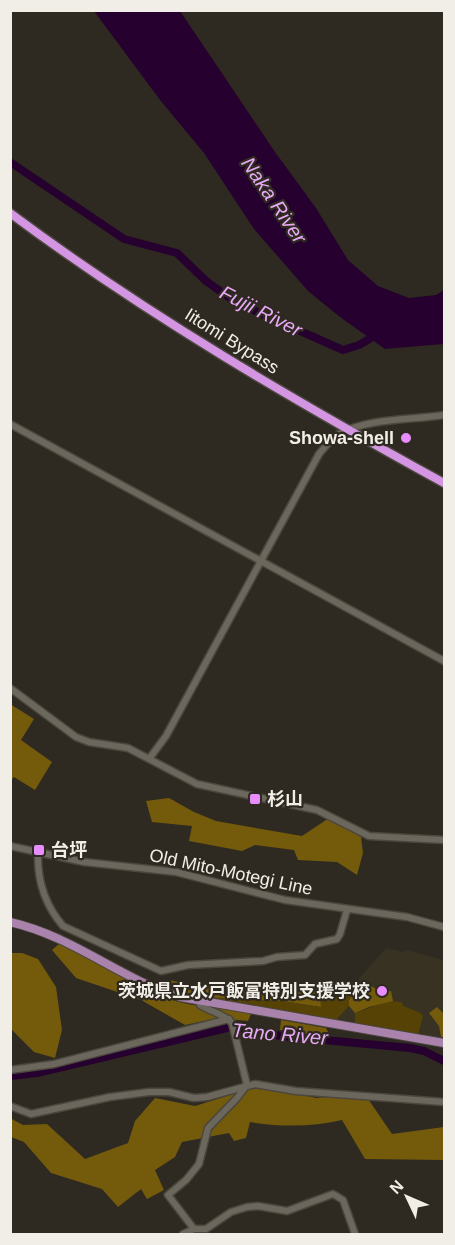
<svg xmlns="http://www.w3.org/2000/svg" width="455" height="1245" viewBox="0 0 455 1245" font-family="Arial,'Noto Sans JP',sans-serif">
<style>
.built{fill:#383222}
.green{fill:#564205}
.forest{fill:#745a0b}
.water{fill:#26002e}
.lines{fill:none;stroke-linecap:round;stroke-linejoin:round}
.river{stroke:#26002e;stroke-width:8}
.minor-casing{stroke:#4b473f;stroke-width:9}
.major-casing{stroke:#4b473f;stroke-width:10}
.highway-casing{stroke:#4b473f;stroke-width:11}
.minor{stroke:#6c675d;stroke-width:6}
.major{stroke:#aa83ad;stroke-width:8}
.highway{stroke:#d496e2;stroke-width:8}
.poi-dot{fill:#e98dfe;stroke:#2e2a21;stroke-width:2}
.labels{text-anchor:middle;stroke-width:4.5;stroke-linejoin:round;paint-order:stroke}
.street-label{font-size:18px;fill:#f1eee8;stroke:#2e2a21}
.poi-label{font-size:18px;font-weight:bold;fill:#f1eee8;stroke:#2e2a21;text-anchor:end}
.water-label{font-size:20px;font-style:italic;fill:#e8a9f6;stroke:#2e2a21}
</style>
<rect width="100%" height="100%" fill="#2e2a21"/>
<path class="built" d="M386,948l17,4 4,-2 37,10v77h-14l-94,-17 -5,-3 -13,-23 1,-5 8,-6 21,-2 7,2z"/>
<path class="green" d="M328,986h15l13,4 -7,10v6l-13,14 -131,-23 77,4 38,6 -1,-18z
M389,1001l13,1 1,4 16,6 4,4 -5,19 -63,-12v-10z"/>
<path class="forest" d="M10,704l24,15 -13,21 31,22 -17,28 -21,-13 -3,3z
M169,798l25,14 22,9 86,15 27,-18 32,19 2,16 -6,22 -20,-13 -39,-2 -4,-10 -39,-5 -13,6 -53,-10 3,-15 -40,-4 -6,-21z
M59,944c42,12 76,46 120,58 23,6 49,6 72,12l-3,7 -30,-3 -33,7 -44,-25 -65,-22 -24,-28z
M11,953h11l16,6 18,28 6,43 -7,28 -21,-6 -23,-23z
M169,980l30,6 62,-1 58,4 2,18 -39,-6 -77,-4 -33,-8z
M368,984l13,8 10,-1 2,10 -24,6 -14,6 -6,-7v-6l10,-14z
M437,1007l7,7v23h-3l-2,-11 -10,-13z
M281,1020l45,8 5,10 -51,-8z
M272,1088l44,10 48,-5 28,41 52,-7v33l-79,-1 -23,-39c-30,7 -62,7 -92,2l-4,16 -12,3 -5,-8 -47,9 -7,15 -20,13 9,20 -17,9 -6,-10 -23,18 -16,-18 -51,-16 -27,-31 -13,-5 -1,-19 13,7 24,-1 38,35 43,-16 7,-22 20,-23 40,8 54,-17z"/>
<path class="water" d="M94,11h86l95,141 41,56 32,52 30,26 31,12 27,-3 8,-5v54l-59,5 -45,-32 -32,-26 -54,-62 -50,-76 -44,-53z"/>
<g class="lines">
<path class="river" d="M10,162l114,77 53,14 29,28 31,22 106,47 16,-5 19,-11
M10,1076l27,-3 194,-46 50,9 129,12 14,3 20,10"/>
<defs>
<path id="minor" d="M10,424l434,237
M10,688l66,49 13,5 39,6 69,36 120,26 52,26 75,4
M149,759l17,-23 153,-282c6,-7 12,-15 20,-20 28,-16 74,-14 105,-19
M10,846l74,16 92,10 109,28 122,17 37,10
M38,852c-1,28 6,52 25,74l98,45 27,-6 75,-4 14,-4 28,-2 10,-11 22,-5 3,-5 7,-24
M199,1001l1,4c11,7 22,8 32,18l15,62
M10,1070l44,-6 175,-45
M10,1106l21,8 79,-17 39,-5h20l25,6 13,-1 48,-13 41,7 148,11
M194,1229l-26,-34 18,-15 13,-16 9,-36 29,-30 10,-13
M183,1234l11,-5h12l25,-17 16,-5 11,-1 29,5 46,-17 10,6 12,34"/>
<path id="major" d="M10,922c65,15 108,56 170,75l264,46"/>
<path id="highway" d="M10,213c137,102 285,188 434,270"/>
</defs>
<use href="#minor" class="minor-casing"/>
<use href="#major" class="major-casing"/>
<use href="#highway" class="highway-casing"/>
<use href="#minor" class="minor"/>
<use href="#major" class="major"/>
<use href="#highway" class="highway"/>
</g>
<g class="poi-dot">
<circle cx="406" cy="438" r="6"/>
<rect x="249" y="793" width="12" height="12" rx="3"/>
<rect x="33" y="844" width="12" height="12" rx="3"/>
<circle cx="382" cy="991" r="6"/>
</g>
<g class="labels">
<g class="street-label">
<text transform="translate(232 341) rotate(32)" y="6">Iitomi Bypass</text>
<text transform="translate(231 872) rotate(12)" y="6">Old Mito-Motegi Line</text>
</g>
<g class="poi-label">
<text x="394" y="444">Showa-shell</text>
<text x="267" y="805" text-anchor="start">杉山</text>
<text x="51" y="856" text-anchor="start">台坪</text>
<text x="370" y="997">茨城県立水戸飯富特別支援学校</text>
</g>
<g class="water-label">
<text transform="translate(274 200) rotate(56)" y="7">Naka River</text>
<text transform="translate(261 311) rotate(27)" y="7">Fujii River</text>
<text transform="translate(280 1034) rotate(5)" y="7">Tano River</text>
</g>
</g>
<rect width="455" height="1245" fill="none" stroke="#f1eee8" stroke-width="24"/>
<g transform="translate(407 1197) rotate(314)" stroke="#2e2a21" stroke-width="4.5" paint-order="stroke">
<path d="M0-4.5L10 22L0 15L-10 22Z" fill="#f1eee8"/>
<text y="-9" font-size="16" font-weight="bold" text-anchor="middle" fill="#f1eee8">N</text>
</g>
</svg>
